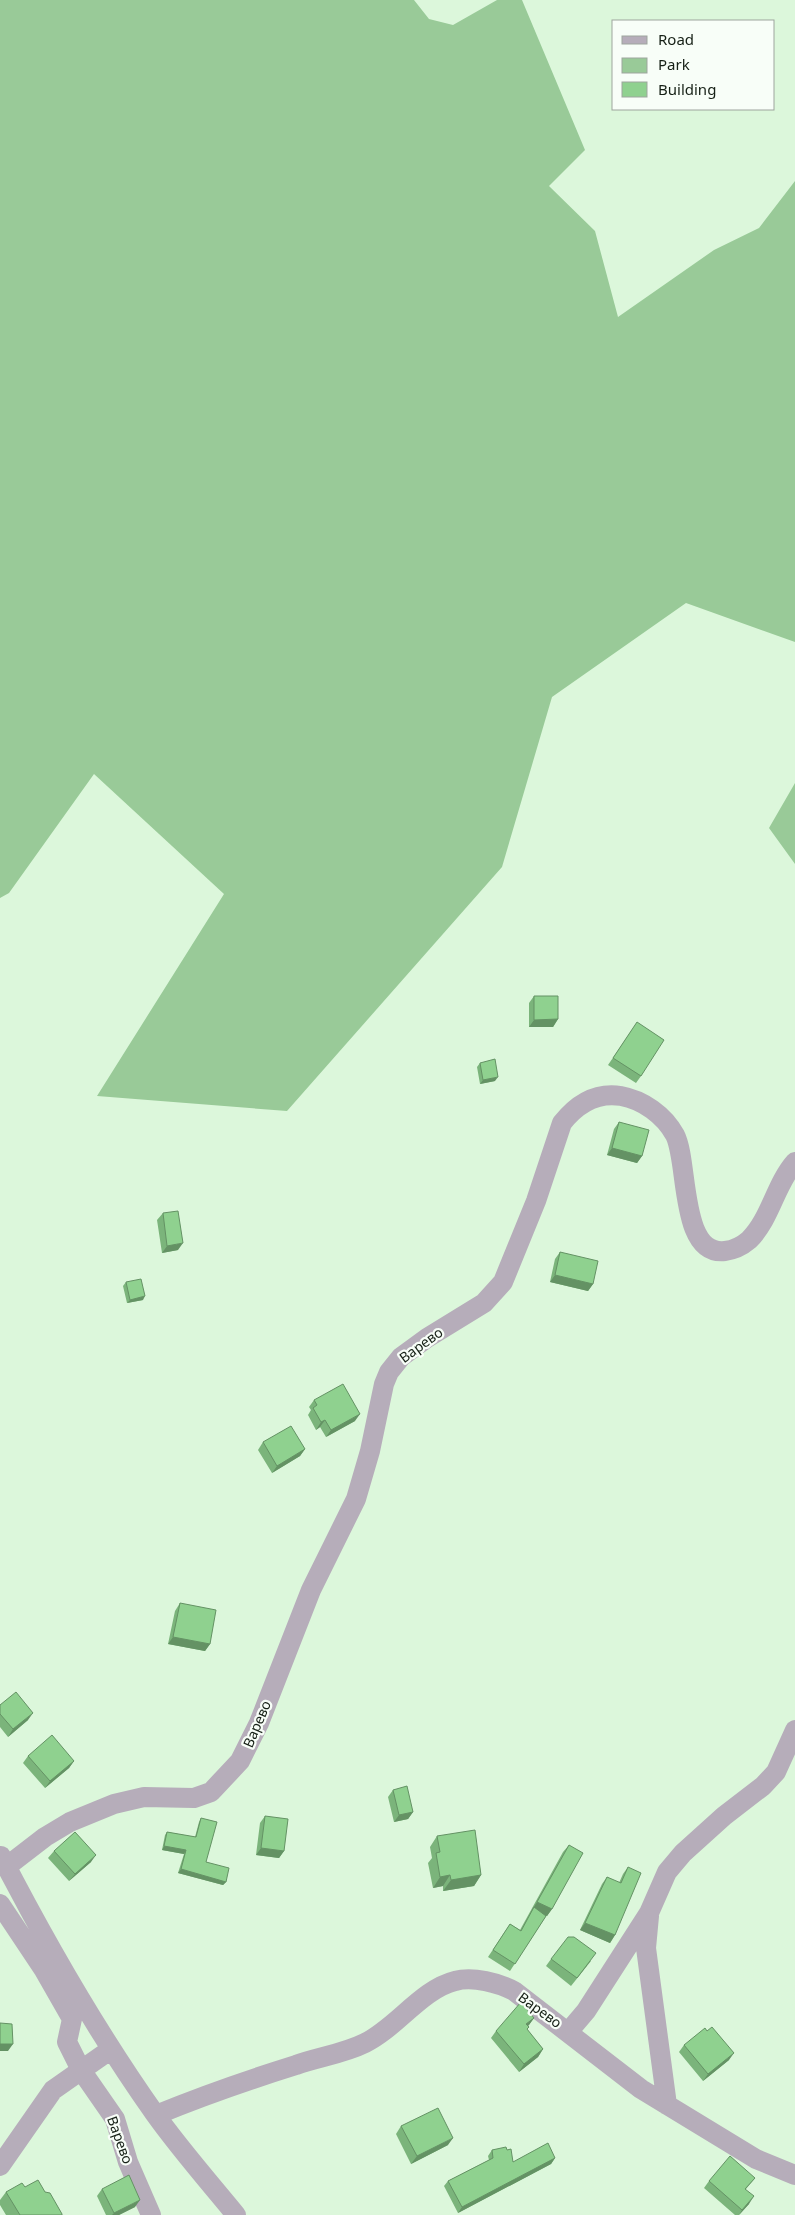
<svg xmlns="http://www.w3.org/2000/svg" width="795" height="2215" viewBox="0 0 795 2215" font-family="'Noto Sans',sans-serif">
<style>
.green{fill:#99ca98}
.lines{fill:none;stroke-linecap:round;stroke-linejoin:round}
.street{stroke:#b6adba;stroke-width:20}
.wall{fill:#7bb47b}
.shaded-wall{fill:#649264}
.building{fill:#8fd18f;stroke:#649264}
.labels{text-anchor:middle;stroke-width:4.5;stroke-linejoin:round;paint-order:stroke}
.street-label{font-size:14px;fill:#162016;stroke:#f8fef8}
</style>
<rect width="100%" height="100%" fill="#dcf7db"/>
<path class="green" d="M0,0h414l15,19 24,6 44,-25h25l63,150 -36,36 46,45 23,86 96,-67 45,-22 36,-47v461l-109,-39 -134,94 -50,170 -215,244 -190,-15 127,-202 -130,-120 -85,119 -9,5z
M795,783v81l-26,-36z"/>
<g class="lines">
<path class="street" d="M1,1856c46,89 96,176 154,258 25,35 54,68 81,101
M6,1867l39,-30 25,-15 44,-18 30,-7 50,1 17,-6 29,-31 19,-38 52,-133 45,-91 14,-48 14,-67 5,-12 12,-15 26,-19 57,-35 19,-21 33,-81 26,-78c15,-19 34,-31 59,-27 22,4 43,19 54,39 14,27 4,121 50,116 8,-1 17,-5 24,-11 22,-22 26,-55 46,-78
M0,1904l44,66 28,49 -5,23 14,28 34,49 13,43 23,53
M649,1916l-3,32 21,157
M569,2031l17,-20 63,-98 18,-41 16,-19 41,-37 39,-30 13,-14 19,-42
M156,2115c46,-19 92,-35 140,-50 22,-8 47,-11 69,-22 31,-15 57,-54 90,-62 18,-5 44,2 59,10l127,98 115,70 39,16
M0,2166l53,-76 57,-40"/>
</g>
<path class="wall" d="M534,996l24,23 -5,8h-24v-24z
M632,1030l9,46 -5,7 -28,-18z
M480,1063l15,18 -15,3 -3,-17z
M619,1122l23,34 -5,7 -30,-8 7,-26z
M163,1213l15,37 -16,3 -5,-33z
M560,1252l33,32 -5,7 -38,-9 5,-23z
M126,1282l17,18 -16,3 -4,-17z
M314,1400l41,21 -29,16 -6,-10 -4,3 -8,-15 3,-5 -2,-3z
M263,1442l42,7 -5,7 -28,17 -14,-23z
M180,1603l30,41 -5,7 -37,-7 7,-33z
M0,1705l28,15 -20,17 -8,-10z
M28,1756l46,5 -5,7 -24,20 -22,-25z
M393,1790l20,22 -5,7 -14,3 -6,-25z
M265,1816l19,35 -5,7 -23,-3 4,-32z
M201,1818l5,44 20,20 -3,3 -45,-12 6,-19 -22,-4 3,-15 2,-3 28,5 4,-15z
M437,1836l44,39 -7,11 -31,5v-5l-10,2 -5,-25 4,-5 -2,-11z
M569,1845l-17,64 -5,7h-1l-36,55 -22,-14 22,-33 10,6 43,-78z
M54,1851l37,11 -22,19 -21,-23z
M628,1867l-13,68 -5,8 -30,-13 22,-46 5,-7 12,6 4,-9z
M551,1959l40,2 -20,25 -25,-20z
M534,2018l-6,8 -1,4 16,19 -5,8 -19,15 -28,-34 5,-7z
M684,2045l45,15 -26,21 -24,-29z
M401,2126l47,19 -37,19 -15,-30z
M492,2150h15l6,12 42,-4 -4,6 -93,49 -14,-27 4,-5 41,-21 -1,-4z
M755,2178l-9,11 3,15 -10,11h-4l-31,-27 5,-7z
M25,2187l20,5 17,23h-56l-6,-10v-5l6,-8z
M102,2189l33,18 -16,8h-13l-9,-19z"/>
<path class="shaded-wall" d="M558,1019l-5,8h-24l5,-7z
M498,1077l-3,4 -15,3 3,-4z
M612,1148l30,8 -5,7 -30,-8z
M183,1243l-5,7 -16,3 5,-7z
M555,1275l38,9 -5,7 -38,-9z
M145,1296l-2,4 -16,3 3,-3z
M360,1414l-5,7 -29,16 5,-7z
M325,1420l-5,7 -4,3 5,-8z
M305,1449l-5,7 -28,17 5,-7z
M173,1637l37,7 -5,7 -37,-7z
M33,1713l-5,7 -20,17 5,-8z
M74,1761l-5,7 -24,20 5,-7z
M413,1812l-5,7 -14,3 5,-7z
M164,1846l22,4 -2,4 -22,-4z
M261,1848l23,3 -5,7 -23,-3z
M96,1855l-5,7 -22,19 6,-7z
M181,1869l45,13 -3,3 -45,-12z
M450,1875l-7,11 -10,2 7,-11z
M481,1875l-7,11 -31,5 8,-11z
M537,1902l15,7 -5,7 -14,-6 1,-3 -2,3z
M585,1923l30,12 -5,8 -30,-13z
M534,2018l-5,7 -8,6 5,-7z
M0,2044h13l-5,7h-8z
M543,2049l-5,8 -19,15 5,-8z
M734,2053l-5,7 -26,21 5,-7z
M453,2138l-5,7 -37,19 6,-8z
M555,2158l-4,6 -93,49 4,-6z
M754,2196l-5,8 -10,11 3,-5z
M140,2200l-5,7 -16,8h-7l2,-2z"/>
<path class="building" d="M534,996h24v23l-24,1z
M637,1022l27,18 -23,36 -28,-18z
M495,1059l3,18 -15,3 -3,-17z
M619,1122l30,8 -7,26 -30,-8z
M178,1211l5,32 -16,3 -4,-33z
M560,1252l38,9 -5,23 -38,-9z
M141,1279l4,17 -15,4 -4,-18z
M343,1384l17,30 -29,16 -6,-10 -4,2 -8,-14 4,-3 -3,-5z
M291,1426l14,23 -28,17 -14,-24z
M180,1603l36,7 -6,34 -37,-7z
M16,1692l17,21 -20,16 -13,-15v-9z
M52,1735l22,26 -24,20 -22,-25z
M407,1786l6,26 -14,3 -6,-25z
M265,1816l23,3 -4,32 -23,-3z
M201,1818l16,4 -11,40 23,6 -3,14 -45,-13 5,-19 -22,-4 3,-14 29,5z
M475,1830l6,45 -30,5 -1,-5 -10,2 -4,-24 4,-1 -3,-16z
M75,1832l21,23 -21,19 -21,-23z
M569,1845l14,8 -31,56 -15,-7z
M628,1867l13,6 -26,62 -30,-12 22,-46 14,6z
M534,1907l12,9 -31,48 -22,-14 17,-26 11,7z
M568,1937h6l22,16 -19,25 -26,-19z
M521,2002l13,16 -8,6 3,3 -2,2 16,20 -19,15 -28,-33z
M0,2023l12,1 1,20h-13z
M712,2027l22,26 -26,21 -24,-29 21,-17 2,3z
M438,2108l15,30 -36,18 -16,-30z
M548,2143l7,15 -93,49 -14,-26 45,-23 -1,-8 14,-3 1,3 4,-1 2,13z
M730,2156l25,22 -10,11 9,7 -12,14 -33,-29z
M129,2175l11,25 -26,13 -12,-24z
M38,2180l7,12 5,1 12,21v1h-42l-14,-23 16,-9 3,4z"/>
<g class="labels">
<g class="street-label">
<text transform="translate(421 1345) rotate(-36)" y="5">Варево</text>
<text transform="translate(257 1724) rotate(-67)" y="5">Варево</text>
<text transform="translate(540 2010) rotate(36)" y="5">Варево</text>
<text transform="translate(120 2140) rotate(70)" y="5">Варево</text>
</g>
</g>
<rect x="612" y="20" width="162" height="90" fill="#f8fef8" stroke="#9ea59e"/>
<rect x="622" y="36" width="25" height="8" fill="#b6adba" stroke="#9ea59e"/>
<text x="658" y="45" font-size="15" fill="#162016">Road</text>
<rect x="622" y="58" width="25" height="15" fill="#99ca98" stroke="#9ea59e"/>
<text x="658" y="70" font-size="15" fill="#162016">Park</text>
<rect x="622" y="82" width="25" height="15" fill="#8fd18f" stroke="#9ea59e"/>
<text x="658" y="95" font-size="15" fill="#162016">Building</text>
</svg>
